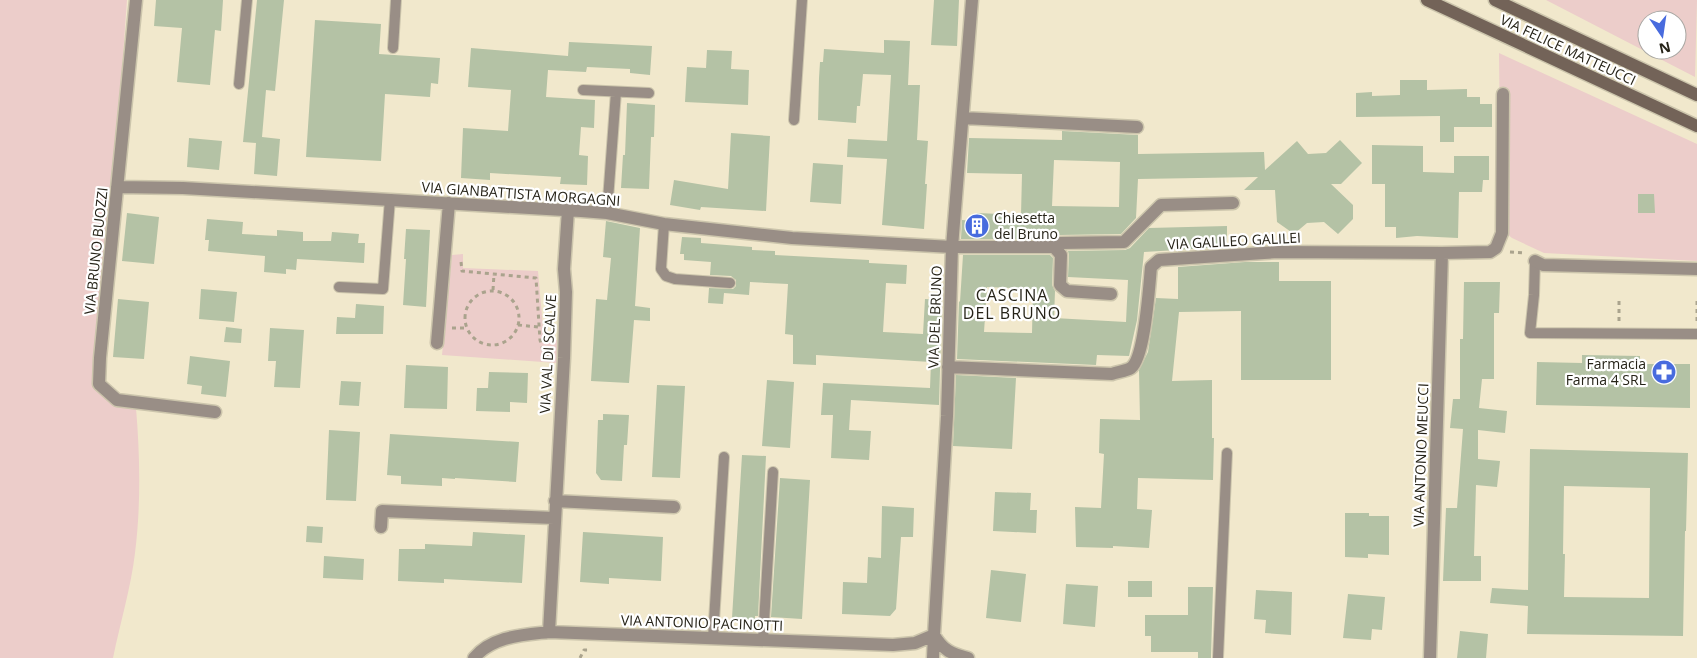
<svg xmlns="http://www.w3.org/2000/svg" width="1697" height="658" viewBox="0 0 1697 658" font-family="'Open Sans',sans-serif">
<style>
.green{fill:#eccdca;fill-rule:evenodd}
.building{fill:#b4c2a5;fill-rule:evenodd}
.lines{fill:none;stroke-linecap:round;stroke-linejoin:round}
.lane-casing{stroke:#ccc5ac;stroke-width:12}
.street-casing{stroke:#ccc5ac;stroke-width:15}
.secondary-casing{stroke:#ccc5ac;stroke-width:15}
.path{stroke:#aaa38d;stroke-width:3;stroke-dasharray:4 4;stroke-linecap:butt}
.lane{stroke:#998e86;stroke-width:10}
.street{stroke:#998e86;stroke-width:12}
.secondary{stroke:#736358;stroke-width:12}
.labels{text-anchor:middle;stroke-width:4.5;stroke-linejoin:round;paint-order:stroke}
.street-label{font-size:14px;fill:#262318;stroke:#fff}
.poi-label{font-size:14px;fill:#262318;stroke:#fff;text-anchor:start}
.quarter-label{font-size:16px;letter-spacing:1px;fill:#262318;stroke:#fff}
</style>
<rect width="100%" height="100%" fill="#f1e8cc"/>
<path class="green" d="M0,0h127l-7,96 -18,178 -7,114 41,20c4,47 5,98 -1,145 -4,34 -15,71 -22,105h-113z
M1546,0h151l-2,77zM1647,20h30v30h-30z
M1499,53l198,91v117l-153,-8 -32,-15 -11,-9z
M463,254v14l75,3 6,68 13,1v23l-115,-8 10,-100z"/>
<path class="building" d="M156,0h67l-2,31 -6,-1 -5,55 -33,-3 5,-54 -28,-2z
M257,0h27l-9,91 -9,-1 -4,47 18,2 -3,37 -23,-2 2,-31 -13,-1z
M934,0h25l-2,46 -26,-1z
M315,20l66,4 -2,30 61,4 -2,26 -7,-1 -1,14 -45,-3 -4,67 -75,-4z
M884,40l26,1 -2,44h12l-3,55 11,1 -3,43h2l-3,45 -42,-4 5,-66 -40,-2 1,-18 39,2 4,-66 -28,-1 -3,32h-3l-1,17 -38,-3 1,-42 1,-16h3l1,-13 60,4z
M569,42l83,4 -2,29 -20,-2v-4l-43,-2 -1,5 -38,-2 -2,27 49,3 -1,28 -13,-1 -2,28 9,1 -1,29 -27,-1 1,-7 -71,-4v7l-29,-2 2,-50 45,3 3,-41 -43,-3 3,-39 97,8z
M707,50l25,1 -1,18 18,1 -1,35 -63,-3 2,-35 19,1z
M1400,80h27v10l40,-1v8h13v7h12v23h-38v15h-14v-26l-84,1v-24l16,-1v4l28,-1z
M627,103l28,2 -1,32h-3l-2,52 -28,-1 2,-33h2z
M1062,131l76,4v19l126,-2 1,18 32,-29 11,13 18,-1 14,-13 22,23 -21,21h-10l22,21v14l-15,15 -14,-12 -17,1 -13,11 -17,-12 -2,-32h-31l14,-13 -120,2 -2,39 -15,16 -61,1 -8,4h-91l1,-19 14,1 1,-8 44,2 1,-41 -55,-1 2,-35 93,2zM1054,160l66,2 -1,45 -67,-1z
M731,133l39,3 -4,75 -65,-4 -1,3 -30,-5 4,-25 54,9z
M189,138l33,3 -3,29 -32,-3z
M1372,145l51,1v26l31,1v-17h35v24h-6l-1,12h-23l-1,46 -41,-2 -21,2v-11h-11v-43h-13z
M813,163l30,2 -2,39 -31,-2z
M1638,194h16l1,19h-17z
M127,213l32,4 -5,47 -32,-3z
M207,219l36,3 -1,12 35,2v-6l26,2v9h28l1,-9 27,2 -1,9h7l-1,20 -67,-4 -1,11 -10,-1v5l-22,-2 1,-16 -57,-5 1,-11h-4z
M606,221l34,7 -5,78 15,2v13l-16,-1 -5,63 -38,-2 5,-82 11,1 4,-42 -8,-1z
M1227,226v21l-83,5 -7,68 -8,36 -32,-1 -1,10 -139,-6 2,-58 1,1 3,-47h87l3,3 -1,27 3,6 -1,27 72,4 2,-42 -60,-3 1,-22 -1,-4 57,-1 5,-2 19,-20zM987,287l46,2 -1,44 -48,-1z
M406,229l24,1 -4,77 -23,-2 3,-46h-2z
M682,237l19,1v5l51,4v3l23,1v4l94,5v3l38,2 -1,19 -20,-1 -3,49 40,2 2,-35 17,1 -3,105 -88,-5 -2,30 22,1 -2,29 -38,-2 2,-43h-12l2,-32 107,5 1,-26 -115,-7v10l-23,-1v-29l-8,-1 3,-50 -38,-2 -1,13 -25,-2 -1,11 -15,-1 1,-15 24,1 3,-3v-6l-5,-4 -21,-1 1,-13 -27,-2v-6h-4z
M1245,262h34v19h52v99h-90v-69l-62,1 -7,69 40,-1v58h2l-1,42 -75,-2 -1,31 15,1 -3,38 -36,-2v2l-37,-1 -1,-40 26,1 3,-54 -5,-1 1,-34 40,1 -1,-50 9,-18 8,-54 22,1v-32z
M1464,282h36l-1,31h-5v66h-12l-3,29 28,3 -2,22 -27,-3v29l22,2 -3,26 -21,-2 -2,71h7v25h-38l3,-73h11l6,-79 -13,-1 3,-29h7v-60h3z
M201,289l36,3 -3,30 -35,-3z
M118,299l31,3 -5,57 -31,-2z
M356,304l28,2 -1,28h-47l1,-17 18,1z
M226,327l16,2 -1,14 -17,-1z
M270,328l34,2 -4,58 -26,-1 2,-26h-8z
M1582,355l58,1v8h50v44l-154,-3 1,-43 45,1z
M190,356l40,5 -4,36 -25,-3 1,-8 -15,-2z
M406,365l42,2 -1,42 -43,-1z
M489,372l39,1 -1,30 -17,-1v10l-34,-1 1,-23h11z
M956,375l60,3 -4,71 -59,-3z
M767,380l27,2 -4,66 -28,-2z
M341,381l20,1 -2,24 -20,-1z
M657,385l28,1 -5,92 -28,-1z
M603,414l26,1 -2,30h-3l-2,36 -21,-1 -5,-7 2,-53h5z
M329,430l31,2 -4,69 -30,-1z
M390,434l129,8 -3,40 -61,-4v1l-13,-1v8l-41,-2v-8l-14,-1z
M1530,449l158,4 -2,78h-1l-2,105 -156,-2 1,-28 -38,-3 2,-15 36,2zM1564,486l86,2 -1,110 -85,-1 1,-43h-2z
M742,455l24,1 -8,160h-3v4l-23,-2z
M780,478l30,2 -8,139 -31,-2z
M995,492l36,1 -1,17h7l-1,23 -43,-2z
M882,506l32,2 -1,29h-12l-5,72 -6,7 -48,-2 1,-32 24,1 1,-26 13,1z
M1345,513h24v3h20v39l-21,-1v4l-23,-1z
M307,526l16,1 -1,16 -16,-1z
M473,532l52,3 -3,48 -78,-4v4l-46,-2 1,-32h26v-5l47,2z
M583,532l80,5 -2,44 -52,-3v6l-29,-2z
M324,556l40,3 -1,21 -40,-2z
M991,570l35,4 -5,48 -35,-4z
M1128,581h24v16h-24z
M1066,584l32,2 -3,41 -32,-3z
M1188,587h25l-2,71h-13v-6h-47v-16h-6v-21h43z
M1256,590l36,2 -1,43 -26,-2 1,-13 -12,-1z
M1348,594l37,3 -3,33 -10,-1 -1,11 -28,-2z
M1460,631l28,3 -2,24h-29z"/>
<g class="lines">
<defs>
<path id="lane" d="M393,48l3,-48
M239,84l8,-84
M583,90l66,3
M794,120l8,-120
M607,213l9,-121
M664,224l-3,45 5,7 9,3 55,4
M1535,261l-1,34 -4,38 167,1
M339,287l44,2 7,-90
M713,638l11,-181
M763,640l10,-168
M1218,658l9,-205"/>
<path id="street" d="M136,0l-36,358 -1,26 18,16 98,12
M963,118l174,9
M117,187l66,1 398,23 26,2 57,11 128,14 160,9h102l7,8 -1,30 7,6 44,3
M1054,247l6,-4 64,-1 37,-37 72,-2
M1535,261l8,4 154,4
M437,343l12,-140
M948,367l164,7c5,-2 14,-3 19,-6 14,-11 18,-81 20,-101l8,-7 119,-8 164,1 48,-1 6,-4 6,-15 1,-139
M555,501l119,6
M381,527l1,-16 172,7
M549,632l15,-274 2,-66 -2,-23 4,-59
M474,658c18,-22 49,-23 75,-26l344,13 22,-2 19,-8 13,-219 5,-169 20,-247
M933,658l1,-23c9,15 17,19 34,23
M1430,658l12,-405"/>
<path id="secondary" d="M1427,0l270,126
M1495,0l202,95"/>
</defs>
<use href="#lane" class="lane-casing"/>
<use href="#street" class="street-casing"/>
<use href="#secondary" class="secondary-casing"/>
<path class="path" d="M1510,252l14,1
M461,262l1,9 74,7 4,62 3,10 6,5
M493,290l1,-16
M465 318a27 27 0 1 1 54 0a27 27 0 1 1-54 0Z
M1619,321v-22
M1697,321v-22
M518,325l21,2
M452,328h14
M580,658l4,-8h4"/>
<use href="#lane" class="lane"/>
<use href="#street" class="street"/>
<use href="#secondary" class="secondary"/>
</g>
<defs>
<symbol id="building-disc" viewBox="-11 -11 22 22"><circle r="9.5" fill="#486bde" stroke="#fff"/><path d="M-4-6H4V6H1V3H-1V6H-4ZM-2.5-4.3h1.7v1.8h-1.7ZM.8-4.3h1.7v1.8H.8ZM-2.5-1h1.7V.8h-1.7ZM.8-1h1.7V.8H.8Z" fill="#fff"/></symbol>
<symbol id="pharmacy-disc" viewBox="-11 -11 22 22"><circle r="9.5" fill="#486bde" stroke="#fff"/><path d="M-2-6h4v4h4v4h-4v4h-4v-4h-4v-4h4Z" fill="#fff"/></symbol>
</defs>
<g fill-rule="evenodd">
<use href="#building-disc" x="963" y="212" width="28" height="28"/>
<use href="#pharmacy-disc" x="1650" y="358" width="28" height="28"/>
</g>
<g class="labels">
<g class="street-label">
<text transform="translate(1568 50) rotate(25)" y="5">VIA FELICE MATTEUCCI</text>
<text transform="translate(521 194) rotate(4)" y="5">VIA GIANBATTISTA MORGAGNI</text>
<text transform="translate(1234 241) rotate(-3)" y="5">VIA GALILEO GALILEI</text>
<text transform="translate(96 251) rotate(-84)" y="5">VIA BRUNO BUOZZI</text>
<text transform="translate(935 317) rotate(-88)" y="5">VIA DEL BRUNO</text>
<text transform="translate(548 354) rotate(-87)" y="5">VIA VAL DI SCALVE</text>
<text transform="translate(1421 455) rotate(-88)" y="5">VIA ANTONIO MEUCCI</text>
<text transform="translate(702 623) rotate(2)" y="5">VIA ANTONIO PACINOTTI</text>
</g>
<g class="poi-label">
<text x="994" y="223">Chiesetta<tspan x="994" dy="16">del Bruno</tspan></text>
<text x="1646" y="369" text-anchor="end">Farmacia<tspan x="1646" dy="16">Farma 4 SRL</tspan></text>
</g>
<g class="quarter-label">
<text x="1012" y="301">CASCINA<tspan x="1012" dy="18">DEL BRUNO</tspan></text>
</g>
</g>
<g transform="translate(1662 35) rotate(167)"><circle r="24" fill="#ffffff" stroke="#a8a7a3"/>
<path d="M0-4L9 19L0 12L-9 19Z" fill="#486bde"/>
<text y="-8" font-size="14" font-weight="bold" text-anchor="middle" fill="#262318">N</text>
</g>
</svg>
